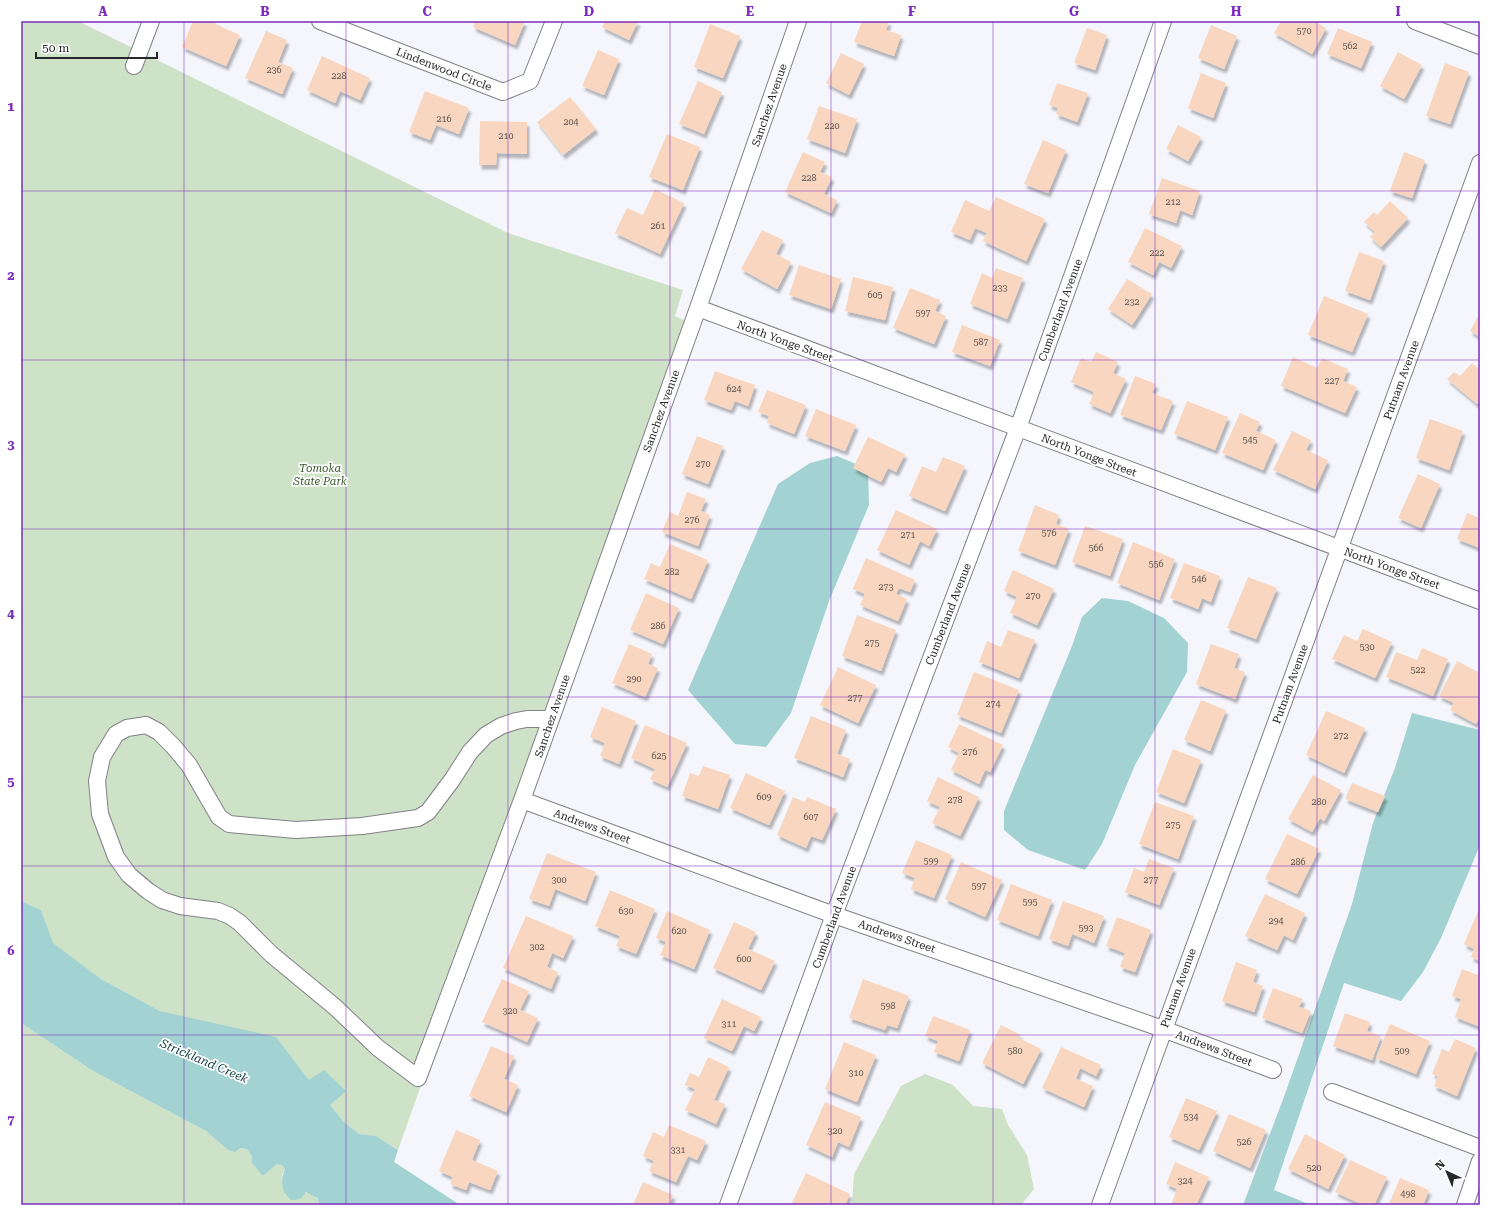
<svg xmlns="http://www.w3.org/2000/svg" width="1501" height="1226" viewBox="0 0 1501 1226" font-family="'Roboto Serif',serif">
<style>
.green{fill:#cde2c6}
.water{fill:#a2d2d2}
.building{fill:#f9d6bf;filter:url(#shadow)}
.lines{fill:none;stroke-linecap:round;stroke-linejoin:round}
.minor-casing{stroke:#808187;stroke-width:18}
.minor{stroke:#fff;stroke-width:16}
.grid{fill:none;stroke:#7b2cbf;stroke-width:1;stroke-opacity:0.55}
.labels{text-anchor:middle;stroke-width:3.5;stroke-linejoin:round;paint-order:stroke}
.number-label{font-size:9px;fill:#5c544f}
.street-label{font-size:11px;fill:#27282a;stroke:#fff}
.park-label{font-size:11px;font-style:italic;fill:#36572a;stroke:#fff}
.water-label{font-size:12px;font-style:italic;fill:#0e3c3d;stroke:#fff}
.neatline{fill:none;stroke:#7b2cbf;stroke-width:1.5}
.grid-label{font-size:13px;text-anchor:middle;font-weight:bold;fill:#7b2cbf}
</style>
<defs>
<filter id="shadow"><feDropShadow dx="2.5" dy="4.5" stdDeviation="1" flood-color="#0004"/></filter>
</defs>
<rect width="100%" height="100%" fill="#f5f6fc"/>
<path class="green" d="M21,21h57l430,212 175,57 -8,26 17,8 -294,826 -22,-14 -17,-2 -15,-12 -14,-17 15,-14 -36,-11 -33,-42 -116,-27 -59,-32 -49,-36 -11,-33 -20,-9z
M21,1023l72,48 113,60 22,19 12,-2 7,1 16,27 14,-12h5l3,5 -3,6 21,22 2,-5c9,2 12,5 15,13h-299z
M925,1074l28,11 20,21 29,3 6,16 19,30 7,34 -13,16h-169l2,-31 47,-88z"/>
<path class="water" d="M837,456l31,13 1,36 -40,96 -38,112 -25,34 -31,-3 -47,-54 90,-206 32,-21z
M1102,598l26,3 36,17 24,25 -1,29 -52,93 -33,79 -17,26 -57,-20 -24,-20v-19l68,-165 10,-29z
M1412,713l68,17v115l-39,93 -18,34 -22,29 -57,-18 -70,207 37,15h-68l42,-111 67,-190 21,-81 22,-55z
M21,901l20,9 12,33 48,36 59,32 116,26 33,43 15,-10 22,21 -16,14 14,17 15,12 17,2 22,14 -4,12 66,43h-140l-3,-7 -11,-6c-4,7 -7,8 -15,8 -10,-9 -11,-18 -6,-31l-3,-4 -5,-1 -14,12 -11,-13v-6l-5,-8 -7,-1 -5,4 -7,-2 -22,-19 -113,-60 -72,-48z"/>
<path class="building" d="M193,21h24l-2,3 25,11 -14,31 -44,-19z
M475,21h50l-10,24 -42,-18z
M605,21h33l-9,19 -27,-13z
M862,21h27l-3,9 15,5 -7,21 -40,-14z
M1281,21h33l12,7 -14,26 -38,-21z
M710,24l30,12 -17,42 -29,-11z
M1211,25l26,11 -13,33 -26,-11z
M1087,28l20,7 -12,35 -21,-7z
M1338,28l34,14 -11,26 -34,-14z
M266,31l21,9 -9,22 15,6 -11,26 -37,-16z
M598,50l21,9 -15,36 -22,-9z
M1398,52l24,13 -18,34 -24,-13z
M841,53l23,11 -15,31 -23,-12z
M322,56l48,22 -10,22 -20,-9 -5,12 -28,-13z
M1445,63l24,9 -19,52 -24,-8z
M1201,73l25,10 -13,35 -25,-10z
M698,81l24,11 -18,42 -25,-10z
M1057,83l31,10 -11,29 -21,-8 2,-6 -9,-3z
M425,91l44,17 -10,26 -23,-9 -6,15 -21,-8z
M570,97l26,32 -33,26 -26,-33z
M819,106l38,13 -12,34 -38,-14z
M480,121l47,1v32l-30,-1 -1,12h-17z
M1178,125l23,12 -13,24 -22,-12z
M667,134l33,13 -17,43 -34,-13z
M1043,140l23,10 -18,43 -24,-9z
M803,152l22,10 -5,10 12,5 -8,17 13,6 -6,13 -46,-21z
M1404,152l21,8 -13,38 -22,-7z
M1162,178l38,13 -8,24 -12,-5 -4,13 -27,-9z
M655,189l29,14 -24,51 -45,-21 12,-25 16,7z
M996,197l49,22 -19,42 -43,-20 4,-8 -12,-5 -5,12 -19,-8 14,-32 24,11z
M1390,201l18,17 -27,29 -11,-10 5,-5 -11,-10 10,-10 3,3z
M1145,228l37,18 -11,22 -12,-6 -6,13 -25,-13z
M762,230l21,10 -7,14 15,8 -14,27 -36,-20z
M1359,252l25,9 -14,39 -25,-9z
M799,265l42,14 -10,30 -42,-14z
M996,268l27,10 -16,41 -37,-15 12,-31 10,5z
M853,277l40,10 -8,33 -40,-9z
M1127,279l25,15 -20,31 -24,-16z
M910,288l30,12 -5,11 11,5 -12,28 -41,-16z
M1324,296l44,18 -16,38 -44,-17z
M1480,313v24l-10,-6z
M962,325l38,15 -10,26 -38,-14z
M1096,352l22,10 -5,11 13,6 -16,34 -21,-9 5,-12 -23,-10 10,-24 10,4z
M1293,357l24,11 5,-10 26,11 -5,12 14,6 -12,26 -64,-27z
M1472,363l8,7v31l-3,3 -30,-25 7,-7 6,4z
M715,371l40,14 -7,21 -13,-5 -4,9 -27,-10z
M1135,376l21,8 -4,9 21,8 -12,29 -41,-15z
M767,390l39,15 -12,29 -27,-11 2,-7 -11,-4z
M1187,401l41,16 -13,33 -41,-16z
M816,409l40,16 -11,26 -40,-15z
M1240,413l20,9 -4,9 20,9 -13,30 -41,-17z
M1430,419l33,12 -14,39 -33,-12z
M1292,431l19,9 -5,10 22,10 -13,29 -42,-19z
M697,436l26,10 -15,38 -26,-10z
M868,437l37,17 -9,18 -8,-4 -7,14 -28,-14z
M943,457l22,9 -20,45 -36,-15 13,-30 14,6z
M1418,474l22,10 -19,44 -23,-10z
M687,492l19,7 -5,12 9,4 -12,31 -36,-14 8,-20 8,4z
M1035,505l24,10 -3,9 13,5 -14,36 -37,-14z
M896,510l41,19 -8,17 -9,-5 -11,24 -32,-15z
M1467,513l13,5v30l-23,-9z
M1085,526l38,13 -13,37 -38,-14z
M1133,542l42,17 -16,41 -42,-17z
M670,544l38,16 -17,39 -47,-20 7,-16 9,4z
M866,558l49,22 -5,12 -11,-4 -3,6 11,5 -9,22 -38,-16 5,-11 -12,-5z
M1184,563l36,13 -9,26 -9,-4 -4,11 -28,-11z
M1013,570l41,19 -17,36 -27,-12 7,-16 -13,-6z
M1248,577l29,11 -21,51 -29,-11z
M646,593l33,15 -16,36 -33,-14z
M857,615l39,15 -15,41 -39,-15z
M1363,629l29,13 -17,36 -43,-19 12,-24 13,6z
M1008,630l27,10 -16,38 -40,-16 8,-21 14,6z
M629,644l23,10 -4,10 10,4 -13,29 -33,-14z
M1211,644l28,10 -5,14 11,4 -10,27 -39,-15z
M1422,648l26,11 -15,37 -47,-19 10,-25 21,8z
M1457,661l23,12v43l-4,8 -26,-14 4,-7 -15,-7z
M838,667l38,18 -18,38 -38,-18z
M974,672l45,18 -18,43 -44,-18z
M1201,700l25,10 -16,41 -26,-11z
M602,707l34,14 -17,43 -19,-8 5,-13 -15,-6z
M1326,711l39,17 -21,45 -38,-18z
M811,716l35,14 -9,24 13,5 -7,18 -49,-19z
M959,724l44,21 -13,27 -5,-2 -6,14 -28,-14 8,-17 -11,-6z
M645,725l42,18 -20,44 -17,-8 5,-10 -24,-11z
M1173,749l28,11 -17,43 -28,-11z
M703,766l27,9 -12,34 -36,-13 8,-23 9,3z
M746,773l39,18 -16,34 -39,-17z
M1313,775l28,15 -17,31 -4,-3 -8,14 -24,-13z
M938,777l41,20 -19,39 -28,-13 8,-16 -13,-6z
M1352,783l33,13 -7,16 -33,-13z
M793,797l12,5 2,-5 29,12 -14,31 -11,-4 -5,12 -29,-13z
M1155,802l39,14 -16,43 -39,-15z
M1287,834l32,15 -22,45 -32,-15z
M916,840l36,15 -18,43 -23,-9 4,-11 -13,-5z
M547,853l49,19 -11,29 -30,-12 -6,17 -20,-7z
M1149,859l25,9 -15,37 -34,-13 9,-24 10,4z
M961,862l41,18 -17,37 -40,-18z
M1011,884l41,16 -14,36 -41,-16z
M610,890l45,19 -19,45 -20,-8 4,-10 -25,-10z
M1265,894l40,19 -12,27 -9,-5 -7,15 -32,-14z
M1063,901l41,15 -10,27 -22,-9 -4,12 -19,-7z
M1480,907v54l-9,-4 3,-8 -10,-5z
M667,911l43,19 -16,39 -34,-14 6,-13 -10,-4z
M526,916l47,20 -10,22 -11,-5 -5,14 11,5 -7,17 -48,-21z
M1117,917l34,13 -16,42 -15,-5 5,-14 -19,-7z
M734,922l22,10 -8,17 27,12 -14,29 -48,-22z
M1236,962l21,8 -4,12 10,4 -9,26 -32,-11z
M1462,969l18,7v44l-2,6 -23,-9 6,-18 -9,-3z
M502,979l27,12 -9,19 18,8 -11,24 -45,-20z
M863,979l46,17 -12,32 -10,-3 -2,5 -36,-12z
M1273,988l30,11 -4,8 12,4 -9,22 -40,-15z
M722,999l39,18 -7,14 -10,-5 -12,25 -28,-13z
M1345,1013l25,9 -3,9 14,5 -9,24 -39,-14z
M933,1016l37,14 -11,31 -25,-9 4,-11 -13,-5z
M1390,1024l40,17 -14,33 -40,-16z
M1001,1025l20,10 -2,3 22,11 -18,35 -41,-21z
M1455,1039l21,9 -19,48 -23,-10 4,-10 -6,-2 10,-25 7,3z
M844,1042l32,13 -19,47 -32,-13z
M491,1046l23,10 -10,23 14,6 -12,27 -37,-16z
M1061,1047l40,18 -5,11 -16,-8 -4,11 17,7 -9,21 -42,-19z
M708,1057l21,10 -15,33 11,4 -9,20 -31,-14 10,-21 -10,-4 5,-12 9,4z
M1186,1098l31,13 -18,39 -30,-13z
M825,1102l36,15 -12,30 -11,-5 -6,15 -26,-12z
M1229,1114l37,16 -16,38 -37,-17z
M669,1125l37,16 -9,19 -9,-4 -12,26 -27,-11 5,-10 -11,-5 10,-24 11,5z
M456,1130l24,10 -8,20 26,11 -8,19 -21,-8 -3,8 -16,-6 3,-7 -14,-6z
M1305,1134l40,21 -17,34 -40,-20z
M1350,1160l37,17 -13,28h-11l-28,-13z
M1175,1162l34,15 -13,28h-25l6,-16 -11,-5z
M806,1173l44,21 -5,11h-54z
M1400,1178l29,12 -6,15h-31l-3,-1z
M643,1182l30,13 -4,10h-36z"/>
<g class="lines">
<defs>
<path id="minor" d="M320,21l183,71 27,-11 24,-60
M1415,21l65,25
M134,66l17,-45
M698,308l782,293
M550,719h-23l-11,2 -15,5 -15,9 -16,17 -18,28 -24,32 -10,6 -56,8 -66,4 -67,-6 -10,-7 -30,-52 -16,-19 -14,-14 -13,-7 -19,3 -11,6 -14,23 -5,24 3,33 16,43 13,18 19,16 14,9 18,6 38,5 12,5 10,7 31,31 64,53 43,41 40,30 104,-278 176,-492 100,-287
M522,800l312,115 329,114 110,41
M1332,1092l148,56
M728,1205l106,-290 184,-487 145,-407
M1100,1205l380,-1042
M1465,1205l15,-44"/>
</defs>
<use href="#minor" class="minor-casing"/>
<use href="#minor" class="minor"/>
</g>
<path class="grid" d="M184,21v1184M346,21v1184M508,21v1184M670,21v1184M831,21v1184M993,21v1184M1155,21v1184M1317,21v1184M21,191h1459M21,360h1459M21,529h1459M21,697h1459M21,866h1459M21,1035h1459"/>
<g class="labels">
<g class="number-label">
<text x="1304" y="34">570</text>
<text x="1350" y="49">562</text>
<text x="274" y="73">236</text>
<text x="339" y="79">228</text>
<text x="444" y="122">216</text>
<text x="571" y="125">204</text>
<text x="832" y="129">220</text>
<text x="506" y="139">210</text>
<text x="809" y="181">228</text>
<text x="1173" y="205">212</text>
<text x="658" y="229">261</text>
<text x="1157" y="256">222</text>
<text x="1000" y="291">233</text>
<text x="875" y="298">605</text>
<text x="1132" y="305">232</text>
<text x="923" y="316">597</text>
<text x="981" y="345">587</text>
<text x="1332" y="384">227</text>
<text x="734" y="392">624</text>
<text x="1250" y="443">545</text>
<text x="703" y="467">270</text>
<text x="692" y="523">276</text>
<text x="1049" y="536">576</text>
<text x="908" y="538">271</text>
<text x="1096" y="551">566</text>
<text x="1156" y="567">556</text>
<text x="672" y="575">282</text>
<text x="1199" y="582">546</text>
<text x="886" y="590">273</text>
<text x="1033" y="599">270</text>
<text x="658" y="629">286</text>
<text x="872" y="646">275</text>
<text x="1367" y="650">530</text>
<text x="1418" y="673">522</text>
<text x="634" y="682">290</text>
<text x="855" y="701">277</text>
<text x="993" y="707">274</text>
<text x="1341" y="739">272</text>
<text x="970" y="755">276</text>
<text x="659" y="759">625</text>
<text x="764" y="800">609</text>
<text x="955" y="803">278</text>
<text x="1319" y="805">280</text>
<text x="811" y="820">607</text>
<text x="1173" y="828">275</text>
<text x="931" y="864">599</text>
<text x="1298" y="865">286</text>
<text x="559" y="883">300</text>
<text x="1151" y="883">277</text>
<text x="979" y="889">597</text>
<text x="1030" y="905">595</text>
<text x="626" y="914">630</text>
<text x="1276" y="924">294</text>
<text x="1086" y="931">593</text>
<text x="679" y="934">620</text>
<text x="537" y="950">302</text>
<text x="744" y="962">600</text>
<text x="888" y="1009">598</text>
<text x="510" y="1014">320</text>
<text x="729" y="1027">311</text>
<text x="1015" y="1054">580</text>
<text x="1402" y="1054">509</text>
<text x="856" y="1076">310</text>
<text x="1191" y="1120">534</text>
<text x="835" y="1134">320</text>
<text x="1244" y="1145">526</text>
<text x="678" y="1153">331</text>
<text x="1314" y="1171">520</text>
<text x="1185" y="1184">324</text>
<text x="1408" y="1197">498</text>
</g>
<g class="street-label">
<text transform="translate(444 69) rotate(21)" y="4">Lindenwood Circle</text>
<text transform="translate(769 105) rotate(-71)" y="4">Sanchez Avenue</text>
<text transform="translate(1060 310) rotate(-70)" y="4">Cumberland Avenue</text>
<text transform="translate(785 341) rotate(20)" y="4">North Yonge Street</text>
<text transform="translate(1401 380) rotate(-70)" y="4">Putnam Avenue</text>
<text transform="translate(661 411) rotate(-70)" y="4">Sanchez Avenue</text>
<text transform="translate(1089 455) rotate(21)" y="4">North Yonge Street</text>
<text transform="translate(1392 568) rotate(20)" y="4">North Yonge Street</text>
<text transform="translate(948 614) rotate(-69)" y="4">Cumberland Avenue</text>
<text transform="translate(1290 684) rotate(-70)" y="4">Putnam Avenue</text>
<text transform="translate(552 716) rotate(-71)" y="4">Sanchez Avenue</text>
<text transform="translate(592 826) rotate(20)" y="4">Andrews Street</text>
<text transform="translate(834 917) rotate(-70)" y="4">Cumberland Avenue</text>
<text transform="translate(897 936) rotate(19)" y="4">Andrews Street</text>
<text transform="translate(1178 988) rotate(-70)" y="4">Putnam Avenue</text>
<text transform="translate(1214 1048) rotate(21)" y="4">Andrews Street</text>
</g>
<g class="park-label">
<text x="320" y="472">Tomoka<tspan x="320" dy="13">State Park</tspan></text>
</g>
<g class="water-label">
<text transform="translate(204 1061) rotate(23)" y="4">Strickland Creek</text>
</g>
</g>
<rect width="1501" height="1226" fill="none" stroke="#ffffff" stroke-width="44"/>
<g transform="translate(1447 1172) rotate(316)" stroke="#ffffff" stroke-width="3" paint-order="stroke">
<path d="M0-3L7 15L0 10L-7 15Z" fill="#27282a"/>
<text y="-6" font-size="11" font-weight="bold" text-anchor="middle" fill="#27282a">N</text>
</g>
<path d="M36 52v6h121v-6" fill="none" stroke="#27282a" stroke-width="2"/>
<text x="42" y="52" font-size="12" fill="#27282a" stroke="#ffffff" stroke-width="3" paint-order="stroke">50 m</text>
<rect x="22" y="22" width="1457" height="1182" class="neatline"/>
<g class="grid-label">
<text x="103" y="16">A</text>
<text x="265" y="16">B</text>
<text x="427" y="16">C</text>
<text x="589" y="16">D</text>
<text x="750" y="16">E</text>
<text x="912" y="16">F</text>
<text x="1074" y="16">G</text>
<text x="1236" y="16">H</text>
<text x="1398" y="16">I</text>
<text x="11" y="111">1</text>
<text x="11" y="280">2</text>
<text x="11" y="449">3</text>
<text x="11" y="618">4</text>
<text x="11" y="786">5</text>
<text x="11" y="955">6</text>
<text x="11" y="1124">7</text>
</g>
</svg>
